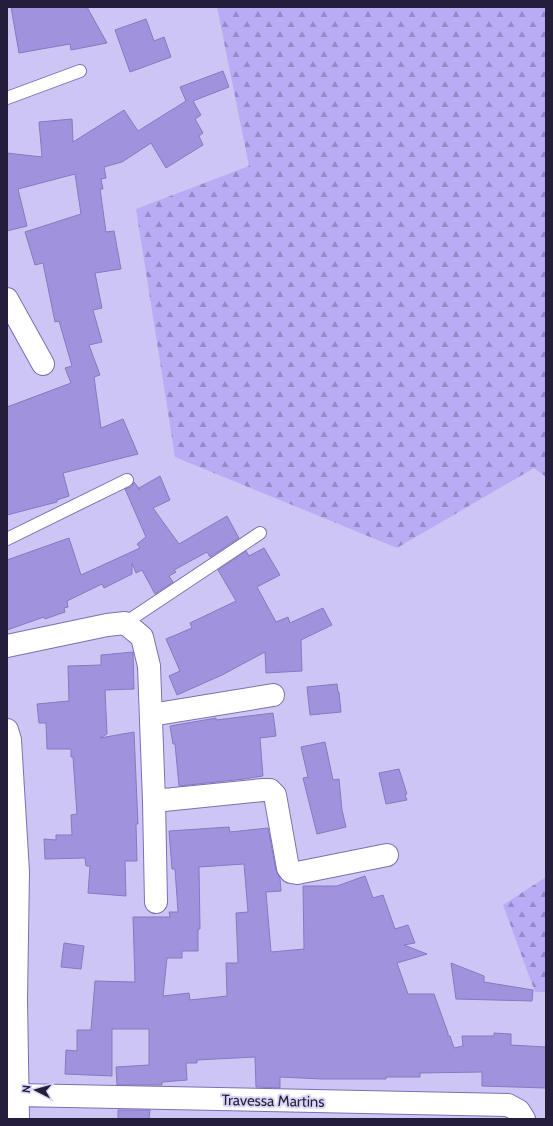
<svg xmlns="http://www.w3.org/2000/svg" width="553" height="1126" viewBox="0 0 553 1126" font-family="Cabin,sans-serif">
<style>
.forest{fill:url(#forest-firs)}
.building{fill:#a092dc;stroke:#8779c0;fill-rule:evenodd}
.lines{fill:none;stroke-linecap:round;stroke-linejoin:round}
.lane-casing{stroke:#7d6fb5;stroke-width:14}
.street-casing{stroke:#7d6fb5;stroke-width:24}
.lane{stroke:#fff;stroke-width:12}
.street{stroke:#fff;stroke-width:22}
.labels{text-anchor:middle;stroke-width:4;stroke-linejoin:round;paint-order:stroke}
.street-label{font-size:15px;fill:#241e3b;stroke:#dad6f5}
</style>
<defs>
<pattern id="forest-firs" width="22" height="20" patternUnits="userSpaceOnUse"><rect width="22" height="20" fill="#b9acf5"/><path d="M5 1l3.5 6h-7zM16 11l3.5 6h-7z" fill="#968bc8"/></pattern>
</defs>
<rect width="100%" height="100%" fill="#cdc6f4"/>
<path class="forest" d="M217,7h329v470l-12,-9 -137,80 -222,-91 -39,-248 113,-43z
M546,877v115h-11l-32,-87z"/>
<path class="building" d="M11,7h76l20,36 -36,7 -1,-6 -51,9z
M146,19l8,22 10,-4 7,20 -41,15 -15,-42z
M223,71l6,16 -36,14 8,14 -6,4 8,14 -4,3 4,9 -37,23 -15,-25 -29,19 -18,5 2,11 -5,1 2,10h-3l6,43 8,-1 7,38 -26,4 7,35 -9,2 9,32 -13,3 11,30 -6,2 7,51 22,-9 15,35 -75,19 6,23 -12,4v2l-50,13v-108l64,-24 -6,-15 7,-2 -13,-45 -4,1 -12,-59 -8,2 -10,-33 56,-18 -6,-40 -57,15 9,37 -20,5v-78l35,4 -3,-35 33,-3 1,23 51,-32 14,21 48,-30 -6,-14z
M160,476l10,24 -17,8 26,36 48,-28 12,22 -29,19 -3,-5 -33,18 2,2 -7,4 4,6 -18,12 -13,-24 -6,3 -4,-10v11l-28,14 -2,-4 -35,17 1,6 -4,1 1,4 -20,7 -1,-2 -37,13v-70l62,-22 12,37 59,-27 -3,-4 9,-7 -21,-48 6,-2 3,-5 6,8 -1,-2z
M264,548l16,27 -23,12 19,35 12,-5 2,6 33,-15 9,17 -31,15 1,31 -36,2 -1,-21 -43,23 -45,20 -8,-19 11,-5 -14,-32 26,-11 -2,-5 46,-22 -18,-31 28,-19 3,5z
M133,652l1,37 -29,1 2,44 -7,4 34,-6 4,92h-2l1,37h-12l1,35 -38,-3 2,-27h-4l-1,-8 -40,1 -1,-20 12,1v-5h16l-1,-20 6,-1 -4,-57h-2v-8h-24l-1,-26h-7l-2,-19 32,-3 -1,-35 33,-1v-10z
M337,684l1,8h1l2,20 -31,3 -3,-28z
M273,713l3,23 -16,2 3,38 -19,3 -65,7 -4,-42h-2l-3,-18 46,-8v2z
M325,742l8,38 6,-1 3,31 4,17 -29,7 -14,-56 5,-1 -7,-30z
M399,769l8,25 -2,1 2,5 -21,4 -7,-31z
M229,827l1,5 38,-4 8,42 4,8 1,13 -15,1 5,60 33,-3 -1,-63h34l28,-10 8,22 10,-3 12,34 13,-4 7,18 -11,2 23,9 -30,9 11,31h26l14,39v3h2l4,12 9,-2 -1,-10h32v-3l17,1v11l35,2v41l-64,-2v-14l-62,1v4h-34v2h-64l-42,-2v11l-24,-1 -1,-30 -58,3v3h-11l1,17 -25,2v3h-45l-1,-18 33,-2v-36h-37v47l-47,-2 1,-24 11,1v-21h14l4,-49 40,1 -2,-65h37l-1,-5h9l-3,-43h-3l-3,-38zM244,864l4,48 -12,1 2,50h-12l1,33 -37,4 -1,-7 -26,3 4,-38h15v-7h16v-22h2l-1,-62z
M64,943l20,3 -3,23 -20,-2z
M451,963l33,13v6l49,8 -1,11 -76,-2z
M118,1110h32l-1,9h-31z"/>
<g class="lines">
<defs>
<path id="lane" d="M7,98l73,-27
M7,539l120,-59
M125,623l135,-90"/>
<path id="street" d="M7,299l36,65
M7,646l100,-21 18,-2 17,14 7,29 5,135 2,101
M151,715l122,-20
M7,730l3,10 8,132 -2,127 2,120
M154,801l109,-11h7l5,5 13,73 3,4 6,1 90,-18
M17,1095l491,10 11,6 5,8"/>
</defs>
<use href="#lane" class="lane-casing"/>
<use href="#street" class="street-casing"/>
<use href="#lane" class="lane"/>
<use href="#street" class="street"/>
</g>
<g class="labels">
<g class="street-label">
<text transform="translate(273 1101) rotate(1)" y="5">Travessa Martins</text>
</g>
</g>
<rect width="553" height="1126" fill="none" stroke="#241e3b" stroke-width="16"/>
<g transform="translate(36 1090) rotate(276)" stroke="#dad6f5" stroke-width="3" paint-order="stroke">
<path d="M0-3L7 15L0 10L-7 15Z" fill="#241e3b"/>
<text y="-6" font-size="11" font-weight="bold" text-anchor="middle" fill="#241e3b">N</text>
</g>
</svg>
